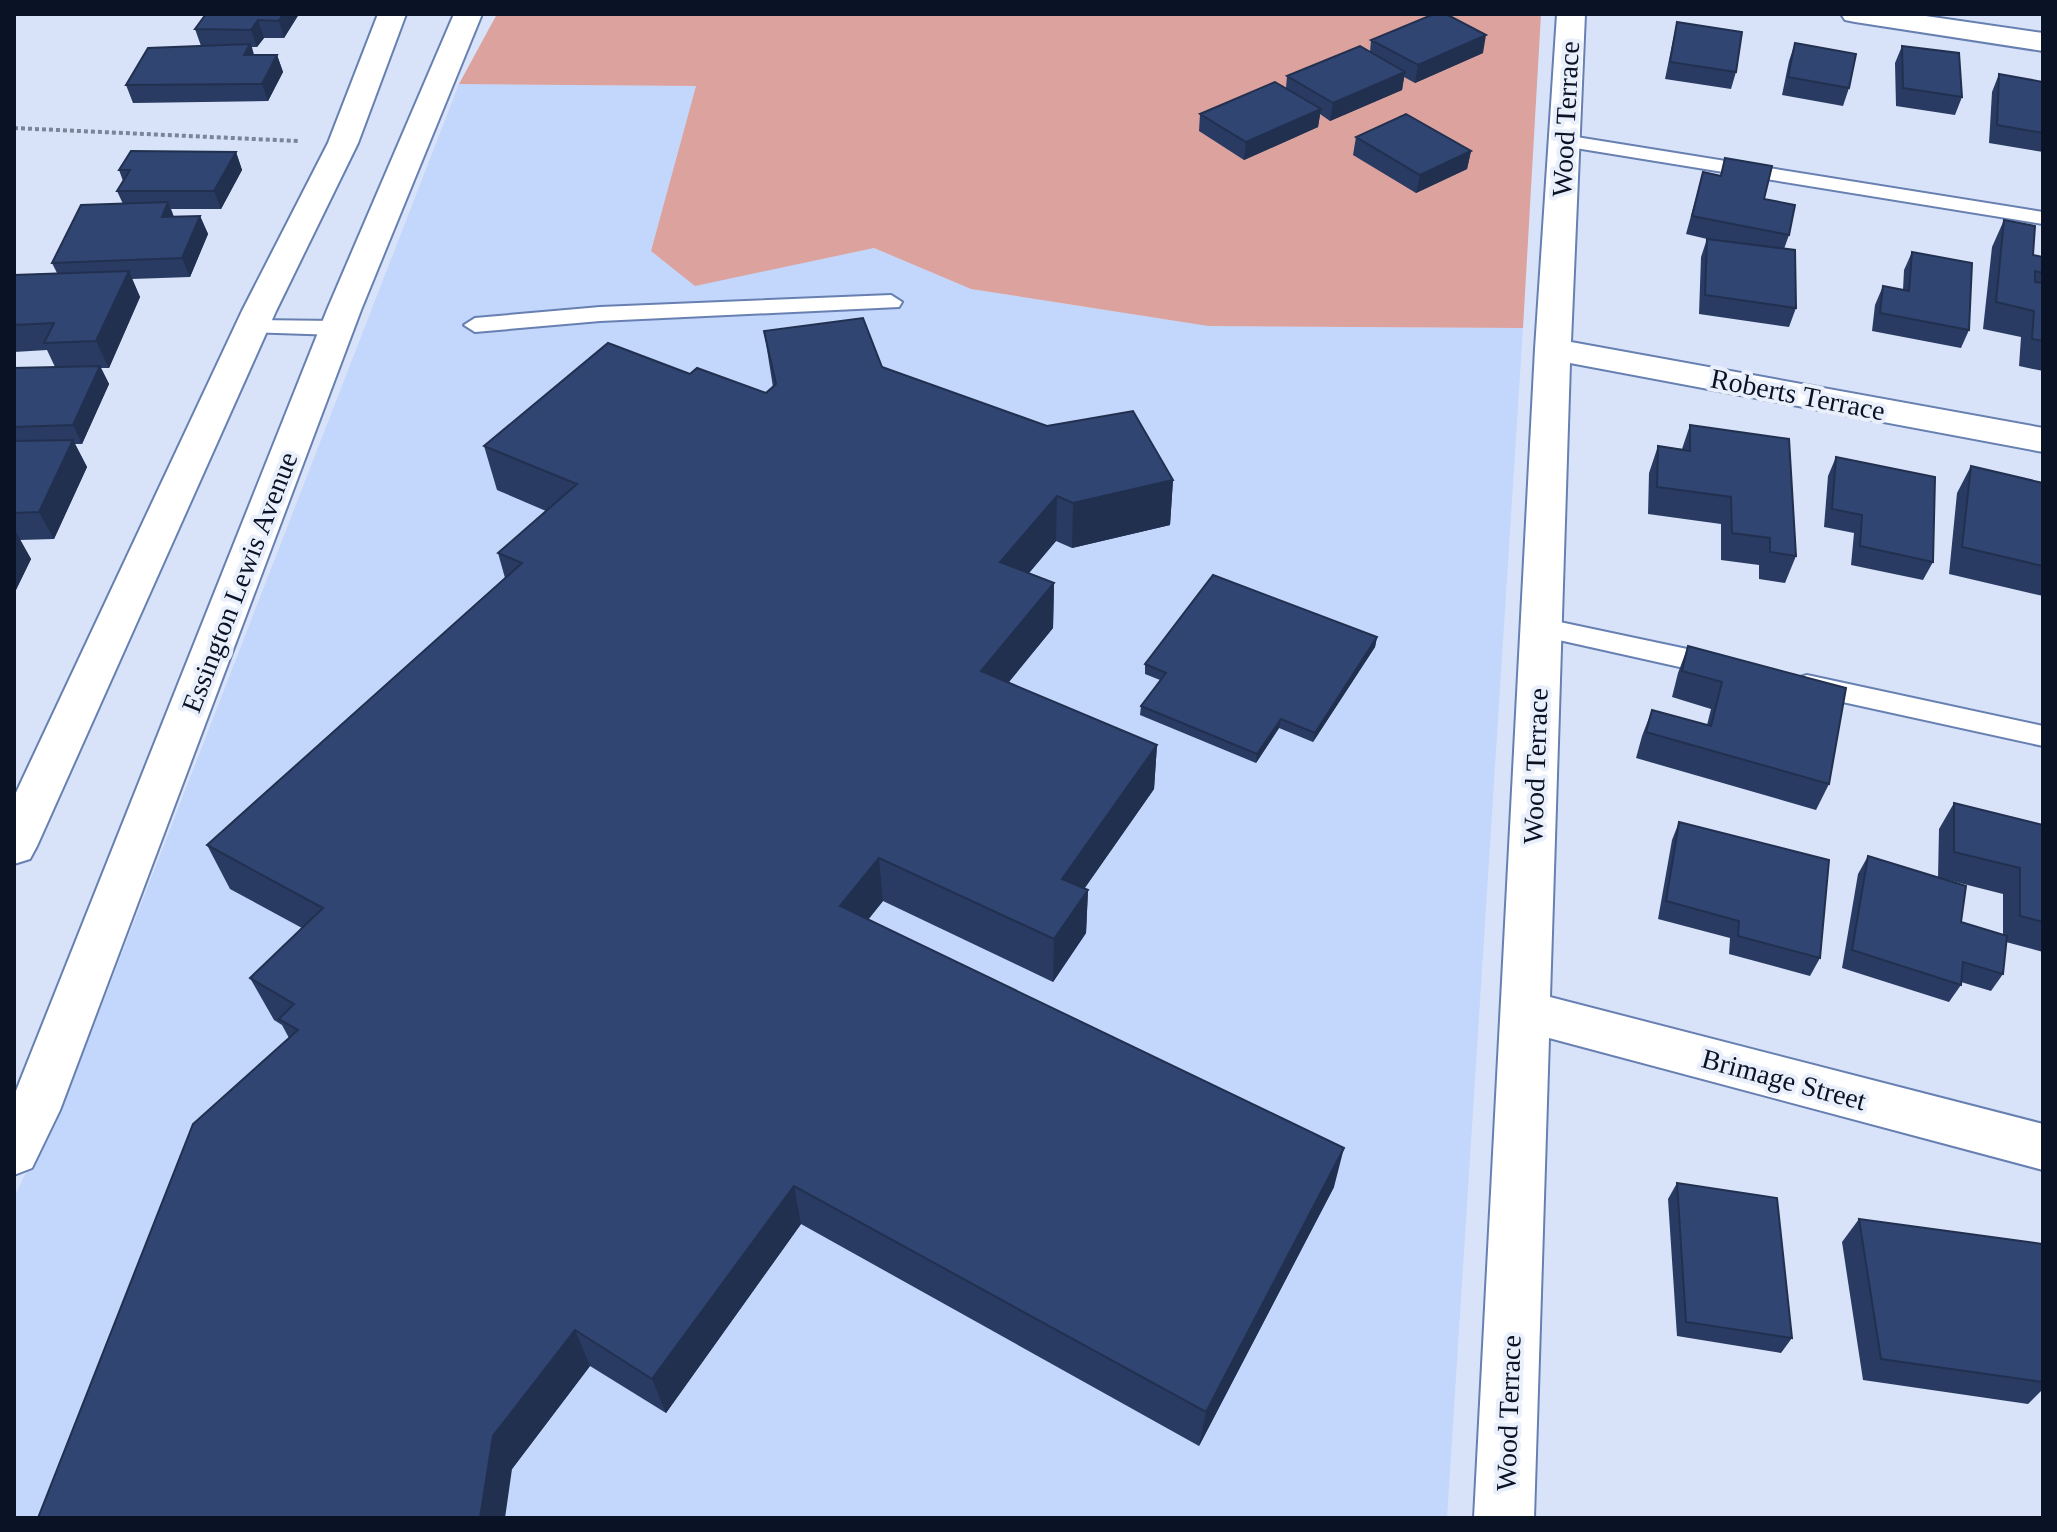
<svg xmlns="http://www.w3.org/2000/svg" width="2057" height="1532" viewBox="0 0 2057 1532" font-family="'Times New Roman',serif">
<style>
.built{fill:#c3d6fb}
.green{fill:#dca29e}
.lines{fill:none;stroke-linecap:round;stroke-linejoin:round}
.service-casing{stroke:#6780b1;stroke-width:4}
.minor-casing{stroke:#6780b1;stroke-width:4}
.tertiary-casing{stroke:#6780b1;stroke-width:4}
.path{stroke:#7b859a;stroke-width:4;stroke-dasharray:4 3;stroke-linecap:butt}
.service{fill:#fff;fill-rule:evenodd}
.minor{fill:#fff;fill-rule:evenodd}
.tertiary{fill:#fff;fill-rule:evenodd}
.wall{fill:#293b62;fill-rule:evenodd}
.shaded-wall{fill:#223050}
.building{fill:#304572;stroke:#223050;stroke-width:2}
.labels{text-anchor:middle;stroke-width:8;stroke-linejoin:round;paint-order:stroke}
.street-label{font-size:28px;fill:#0a1326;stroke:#eaf0fb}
</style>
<rect width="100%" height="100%" fill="#d8e3f9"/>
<path class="built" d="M459,84l237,2 -45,165 44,34 179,-37 97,41 237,37 315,2 -76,1190h-1433v-320l79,-170z"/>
<path class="green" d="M497,14h1044l-18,314 -315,-2 -237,-37 -97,-41 -179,38 -44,-35 45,-165 -237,-2z"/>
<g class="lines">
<defs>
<path id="service" d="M1564,135l479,77v12l-486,-79 -3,-4 3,-4z
M891,295l11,7 -3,5 -299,14 -125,11 -11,-7 11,-7 125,-11z
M251,320l86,1 11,7 -11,7 -94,-3 -3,-5 3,-5z
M1541,618l179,38 9,3 4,7 -4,7 -9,3 -188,-42 -4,-7 4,-7z
M1807,675l236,51v20l-246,-54 -3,-7 3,-7z"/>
<path id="minor" d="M1557,14h28l-14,328 472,86v24l-473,-89 -20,634 493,127v46l-494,-132 -15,480h-60l61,-1169z
M1841,14h71l131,19v18l-188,-29 -10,-2z"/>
<path id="tertiary" d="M378,14h28l-48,129 -82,168 -239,535 -7,13 -16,5v-67l228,-486 86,-168z
M454,14h28l-121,296 -301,800 -28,58 -18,7v-79l313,-786z"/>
</defs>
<use href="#service" class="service-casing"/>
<use href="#minor" class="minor-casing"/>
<use href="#tertiary" class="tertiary-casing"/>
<path class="path" d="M14,128l284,13"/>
<use href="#service" class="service"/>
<use href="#minor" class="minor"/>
<use href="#tertiary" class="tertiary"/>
</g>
<path class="wall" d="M299,14l-15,24h-20l-7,9h-5l2,8h23l6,17 -15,29 -135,2 -7,-18 75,-39 -6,-17z
M1677,22l59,50 -5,17 -66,-10 8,-39z
M1371,40l112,13 -68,30 -11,-6 -2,13 -72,31 -10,-7 -2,13 -74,33 -45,-29 1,-17 86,-26 1,-12 83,-24z
M1795,43l54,45 -6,18 -61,-11 7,-34z
M1902,46l60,51 -7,18 -59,-9 -1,-43z
M1999,74l44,8v70l-54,-9 3,-51z
M1356,137l115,14 -4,18 -51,24 -63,-38z
M236,152l6,18 -21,39h-50l3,8 26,-1 8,18 -18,43 -58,2 8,18 -31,71h-8l8,16 -27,60h-7l12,23 -33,72 -34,1 11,19 -17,35v-226l41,-1 -8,-17 -33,2v-77l43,-2 -5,-10 71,-59 -6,-13 6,-10 -4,-11z
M1725,158l39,41 25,36 -5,14 12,59 -7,19 -90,-13 2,-57 6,-18 -21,-5 17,-62 17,4z
M2004,220l29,35 10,2v114l-24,-5 2,-29 -38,-8 9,-82z
M1912,252l57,78 -8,18 -89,-17 3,-26 8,-19 20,4 1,-20z
M764,331l118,36 291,113 -3,45 -98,23 -16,-7 -27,32 25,10 -1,45 -45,55 149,62 -3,44 -70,100 4,1 -2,43 -33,49 -170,-81 -15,18 466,268 -135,259 -398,-222 -135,189 -76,-47 -78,103 -223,-431 -7,-13 -8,-5 -24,-42 52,-50 -72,-39 -23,-44 298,-267 -7,-25 48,-42 -49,-21 -13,-44 206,-72 76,19 7,-6z
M1690,425l106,131 -11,27 -26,-4v-14l-38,-5v-36l-73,-10 1,-41 9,-27 24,3z
M1836,457l97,105 -10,18 -72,-15 3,-32 -30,-6 4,-51z
M1971,466l72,17v113l-94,-22 8,-81z
M1377,637l-2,10 -62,95 -34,-14 -23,35 -116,-48 1,-9 19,-26 -15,-6v-10z
M1688,646l141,138 -13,26 -180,-52 6,-22 10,-26 55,15 4,-16 -39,-12 6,-24z
M1954,803l89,22v127l-37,-10 -3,32 -12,17 -30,-9v3l-12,17 -107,-34 16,-94 10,-18 70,22 1,-49zM1940,878l63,16v41l-42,-13z
M1679,822l141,136 -10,18 -81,-22 1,-16 -72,-19 14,-79z
M1677,1183l115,155 -11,15 -104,-17 -9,-137z
M1859,1219l184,25v145l-15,15 -165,-24 -21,-138z"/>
<path class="shaded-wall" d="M283,14h16l-15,24 -5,-17z
M258,20l6,18 -7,9 -6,-17z
M1486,35l-3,18 -68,30 3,-18z
M250,44l6,17 -12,-6z
M277,55l6,17 -15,29 -6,-17z
M1405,72l-3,18 -72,31 3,-18z
M1321,109l-3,18 -74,33 2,-18z
M1471,151l-4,18 -51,24 4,-18z
M236,152l6,18 -21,39 -7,-18z
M168,202l7,18 -13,-3z
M200,216l8,18 -18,43 -8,-19z
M129,271l11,26 -31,71 -13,-27z
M100,366l9,18 -27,60 -9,-19z
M73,440l14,27 -33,72 -15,-27z
M1173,480l-3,45 -98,23 1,-45z
M1057,496l-1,45 -55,65 -1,-44z
M16,532l15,27 -17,35v-58z
M1054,583l-1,45 -71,87 -1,-44z
M1377,637l-2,10 -62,95 2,-9z
M1281,719l-2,9 -23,35 1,-9z
M1157,745l-3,44 -93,133 1,-43z
M879,858l4,43 -37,47 -6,-42z
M1088,890l-2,43 -33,49 1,-43z
M1344,1148l-10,39 -135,259 7,-34z
M794,1186l7,38 -135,189 -14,-34z
M575,1330l15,36 -78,103 -7,49h-25l13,-82z"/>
<path class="building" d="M206,14h77l-4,7 -21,-1 -7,10 -56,-1z
M1434,14h12l40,21 -68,30 -47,-25z
M1677,22l65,10 -6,40 -66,-10z
M1795,43l61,11 -7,34 -61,-11z
M250,44l-6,11h33l-15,29 -136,1 22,-37z
M1360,46l45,26 -72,31 -46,-27z
M1902,46l57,7 3,44 -59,-9z
M1999,74l44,8v51l-46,-8z
M1275,82l46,27 -75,33 -46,-28z
M1406,114l65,37 -51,24 -64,-38z
M131,151l105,1 -22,39h-97l13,-21h-11z
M1725,158l47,8 -8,33 31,6 -6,30 -97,-19 11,-44 18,4z
M168,202l-6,15 38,-1 -18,42 -130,5 29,-58z
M2004,220l31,6 -2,29 10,2v16l-8,-2v11l8,1v58l-11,-2 2,-28 -38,-9z
M1707,239l88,11 1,58 -91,-13z
M1912,252l60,11 -3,67 -89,-17 3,-27 26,5z
M129,271l-33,70 -52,2 10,-20 -40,2v-50z
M863,318l19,49 165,59 86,-15 40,69 -100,23 -16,-7 -57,66 54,21 -73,88 176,74 -95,134 26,11 -34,49 -175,-81 -39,48 504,242 -138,264 -412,-226 -142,193 -77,-49 -82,106 -13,82h-442l155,-394 105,-94 -19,-11 15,-15 -44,-26 73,-70 -116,-63 315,-282 -24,-10 79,-69 -93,-38 124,-103 82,31 7,-6 69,25 10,-9 -12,-53z
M100,366l-27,59 -59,2v-59z
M1690,425l99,14 7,117 -26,-4v-14l-38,-5 -1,-36 -74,-10 1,-41 32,5z
M73,440l-34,72 -25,1v-72z
M1836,457l99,20 -2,85 -73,-16 2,-31 -30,-6z
M1971,466l72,17v83l-81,-19z
M1213,575l164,62 -62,96 -34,-14 -24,35 -116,-48 25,-33 -21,-9z
M1688,646l158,42 -17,96 -183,-52 6,-22 59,16 11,-44 -40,-11z
M1954,803l89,22v97l-23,-6v-48l-66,-16z
M1679,822l150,38 -9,98 -82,-22 1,-15 -73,-20z
M1868,856l98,30 -5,36 46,14 -4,38 -40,-12 -2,23 -109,-35z
M1677,1183l100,15 15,140 -106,-16z
M1859,1219l184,25v138l-162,-23z"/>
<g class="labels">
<g class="street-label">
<text transform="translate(1565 119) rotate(-87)" y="10">Wood Terrace</text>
<text transform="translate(1798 394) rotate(11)" y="10">Roberts Terrace</text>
<text transform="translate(239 582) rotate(-69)" y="10">Essington Lewis Avenue</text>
<text transform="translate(1535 766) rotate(-88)" y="10">Wood Terrace</text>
<text transform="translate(1784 1079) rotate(15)" y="10">Brimage Street</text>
<text transform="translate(1508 1413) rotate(-88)" y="10">Wood Terrace</text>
</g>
</g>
<rect width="2057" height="1532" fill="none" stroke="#0a1326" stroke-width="32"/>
</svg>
